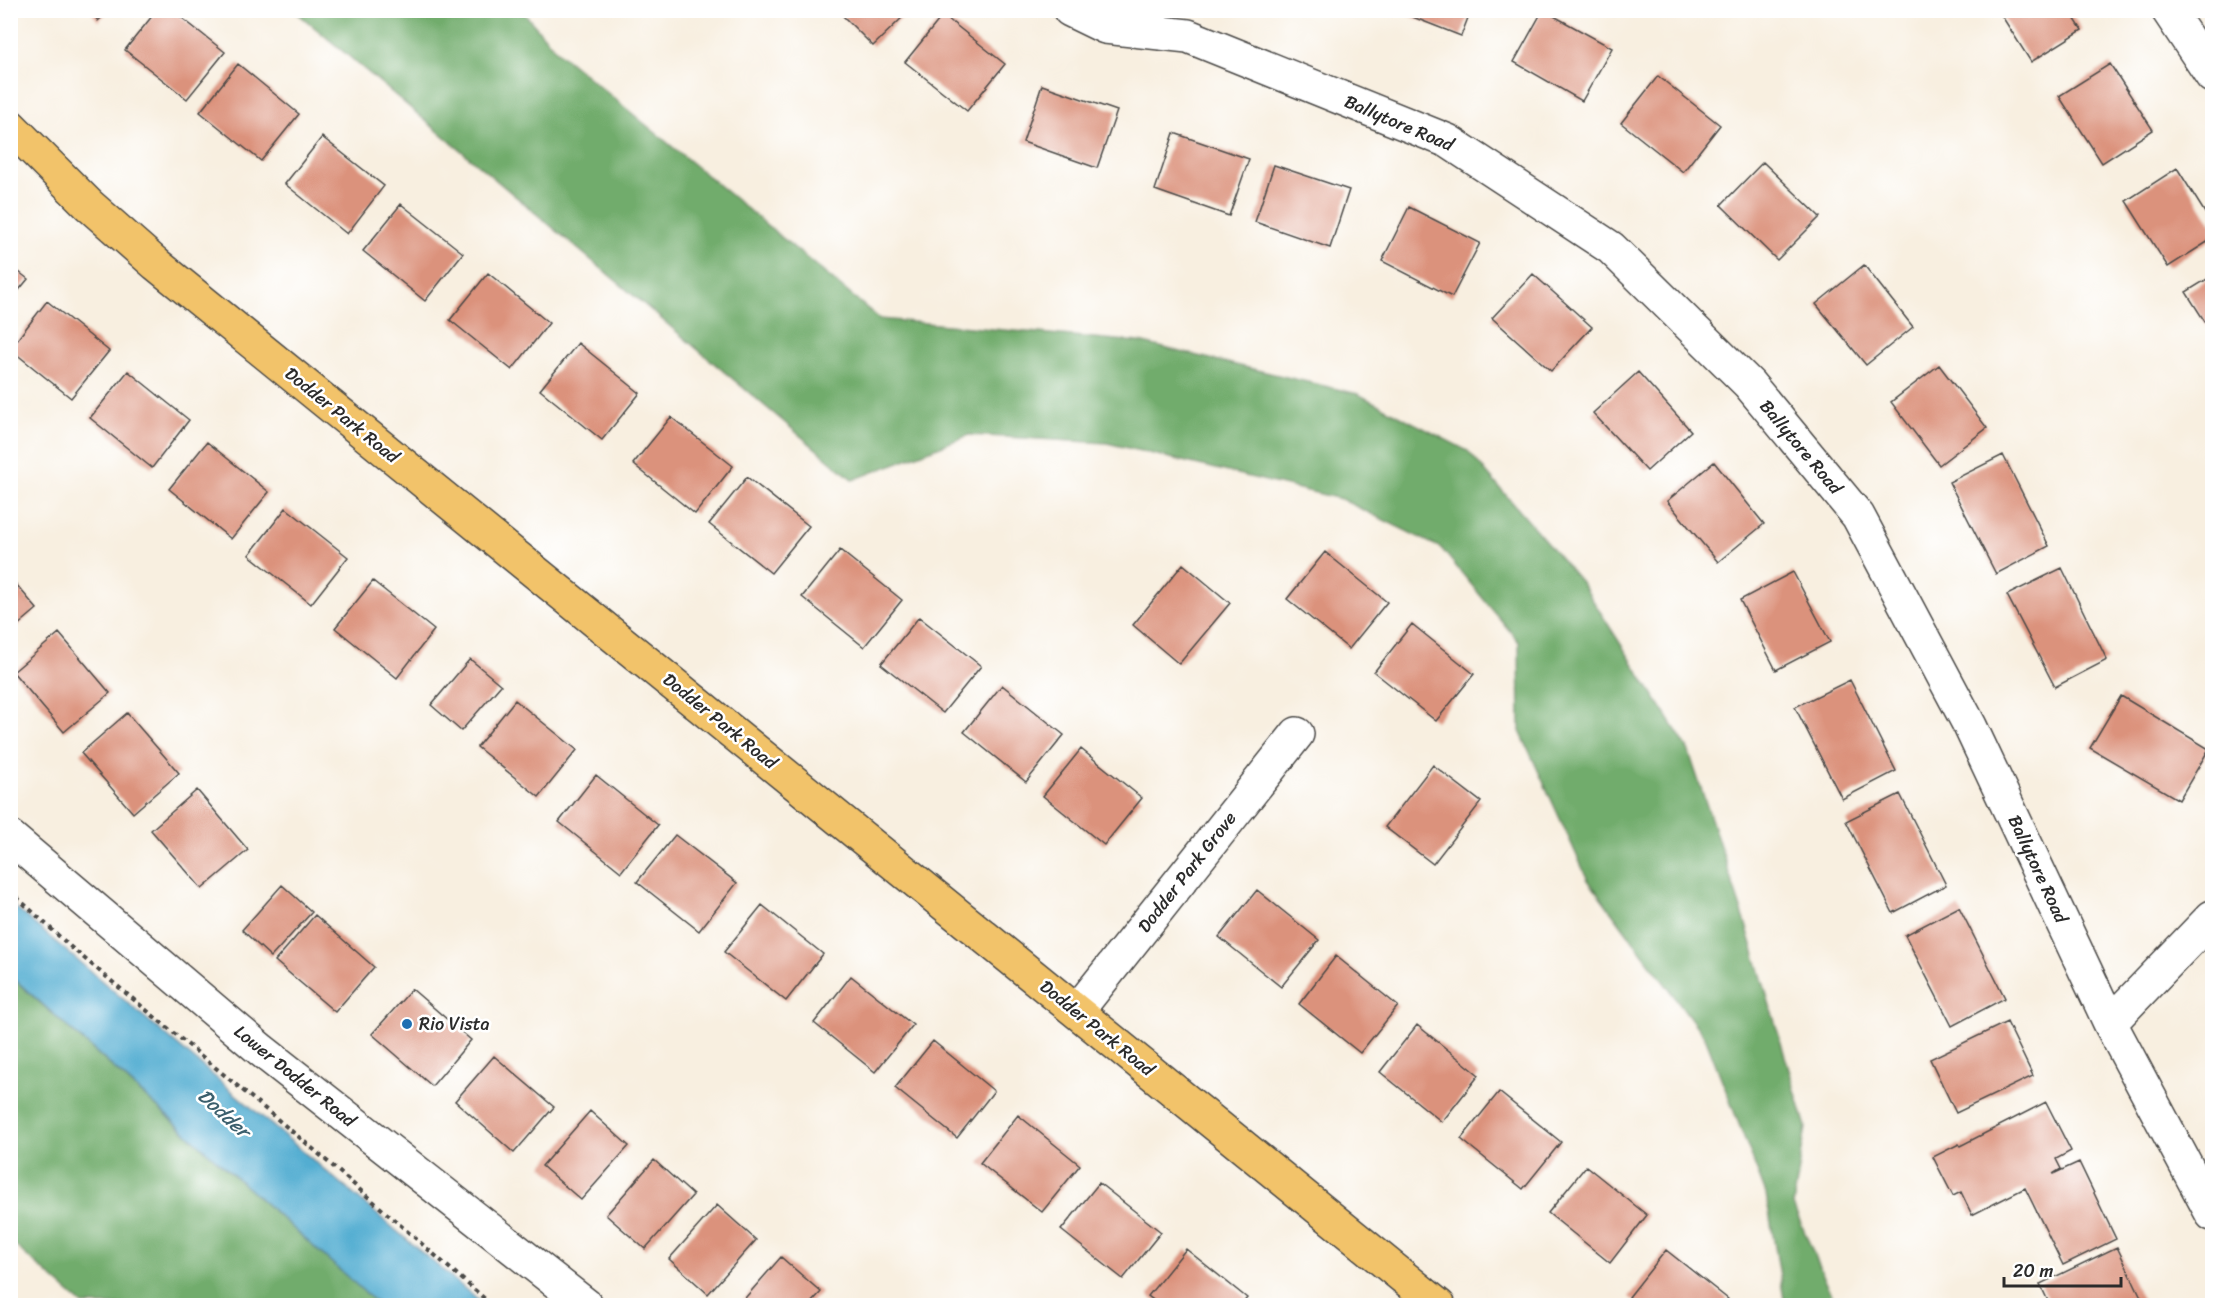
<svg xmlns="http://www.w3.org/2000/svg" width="2223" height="1316" viewBox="0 0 2223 1316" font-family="Sriracha,sans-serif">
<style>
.forest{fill:#71ac6c;stroke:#4e6c4c;stroke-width:1.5}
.water{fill:#53add1;stroke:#3f6c7e;stroke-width:1.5}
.building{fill:#db927c}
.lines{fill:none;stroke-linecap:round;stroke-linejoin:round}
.minor-casing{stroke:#4a4846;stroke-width:36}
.major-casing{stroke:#4a4846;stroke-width:36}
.path{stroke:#4a4846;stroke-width:4;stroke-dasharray:4.5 4.5;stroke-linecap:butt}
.minor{stroke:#fff;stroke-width:33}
.major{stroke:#f2c36a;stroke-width:33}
.poi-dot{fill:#1f6fb2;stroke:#fff;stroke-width:2}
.labels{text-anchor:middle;stroke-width:5;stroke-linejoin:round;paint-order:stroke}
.street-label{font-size:18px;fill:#2b2b2b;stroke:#fff}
.poi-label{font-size:18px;fill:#2b2b2b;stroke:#fff;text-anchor:start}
.water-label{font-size:20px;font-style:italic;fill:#3b5f6d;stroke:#fff}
</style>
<rect width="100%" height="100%" fill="#fff"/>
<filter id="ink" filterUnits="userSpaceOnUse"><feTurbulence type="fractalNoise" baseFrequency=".0167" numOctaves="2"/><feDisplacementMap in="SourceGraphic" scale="12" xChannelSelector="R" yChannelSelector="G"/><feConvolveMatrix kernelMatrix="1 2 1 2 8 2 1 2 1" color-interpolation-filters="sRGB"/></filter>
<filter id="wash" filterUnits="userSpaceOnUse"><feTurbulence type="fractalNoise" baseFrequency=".008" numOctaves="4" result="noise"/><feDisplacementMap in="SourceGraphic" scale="24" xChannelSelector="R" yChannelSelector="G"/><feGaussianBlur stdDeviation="1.35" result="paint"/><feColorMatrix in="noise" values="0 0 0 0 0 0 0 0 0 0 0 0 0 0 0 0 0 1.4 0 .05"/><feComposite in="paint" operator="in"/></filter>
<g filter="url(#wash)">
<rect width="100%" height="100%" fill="#f8efe0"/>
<path class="forest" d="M295,11h227l35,40 323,268 259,23 219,52 110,57 113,131 107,167 57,172 61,206 -13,78 43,100h-51l-19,-111 -60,-155 -118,-159 -68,-149 -1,-89 -78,-94 -100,-49 -234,-56 -138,-8 -116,45z
M10,976l361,322 8,7h-296l-64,-56 -9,-8z"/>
<path class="water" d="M10,903l474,402h-105l-368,-329z"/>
<g id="blocks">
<path class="building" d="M90,10h20l-12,11z
M157,10h15l53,42 -38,47 -62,-49z
M837,10h73l-37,36z
M1406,10h65l-10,26 -56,-22z
M1543,10l69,38 -30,53 -68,-39z
M1998,10h71l13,20 -51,32z
M943,15l62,49 -38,47 -62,-49z
M238,64l61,50 -38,47 -61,-49z
M2110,64l43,66 -51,33 -43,-67z
M1658,76l62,49 -37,47 -62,-49z
M1042,85l75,26 -20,57 -74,-26z
M1174,133l75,26 -20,57 -74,-26z
M322,137l62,49 -37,48 -62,-50z
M1763,162l57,55 -43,43 -56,-55z
M1274,165l75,25 -19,58 -75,-26z
M2177,168l35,56v15l-44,28 -42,-66z
M401,204l62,49 -38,48 -62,-50z
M1409,207l71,36 -28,54 -70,-36z
M10,265l18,14 -18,22z
M1864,265l49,62 -47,38 -50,-61z
M488,273l61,50 -37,47 -62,-50z
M1533,274l59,53 -41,44 -59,-53z
M2212,276v57l-26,-41z
M47,301l62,50 -38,47 -61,-49z
M578,343l62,50 -38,47 -62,-50z
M1939,365l48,63 -48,37 -48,-63z
M128,371l61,49 -37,48 -62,-50z
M1638,372l53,59 -44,40 -54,-58z
M671,417l62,49 -38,48 -62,-50z
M207,442l62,50 -38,47 -62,-50z
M2003,455l46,91 -53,28 -47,-92z
M1714,462l50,62 -46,38 -51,-61z
M747,477l62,49 -38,47 -62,-49z
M286,508l62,49 -37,47 -62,-49z
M840,550l62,50 -38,47 -62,-50z
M1325,552l62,50 -38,47 -62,-50z
M1183,564l47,39 -51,61 -46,-39z
M2062,568l45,92 -52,27 -48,-92z
M1793,572l37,70 -54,28 -36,-70z
M10,577l27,32 -27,23z
M373,581l61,49 -37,48 -62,-50z
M919,617l62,49 -38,47 -62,-49z
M1412,624l62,50 -38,47 -62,-49z
M59,633l51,60 -46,39 -51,-60z
M470,659l31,26 -40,46 -30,-26z
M1850,680l46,91 -54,28 -47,-92z
M1002,685l62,50 -38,47 -62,-50z
M2121,696l88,53 -30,51 -89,-52z
M515,700l62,50 -38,47 -62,-50z
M127,713l52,60 -46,40 -52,-60z
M1081,749l61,49 -38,47 -61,-49z
M1433,765l48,37 -48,62 -48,-37z
M596,775l62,50 -37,47 -62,-50z
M197,790l51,60 -46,39 -51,-59z
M1900,794l46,91 -53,28 -47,-92z
M675,835l62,48 -38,48 -62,-49z
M282,885l30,27 -41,45 -29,-27z
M1257,890l62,50 -38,47 -62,-50z
M762,905l61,49 -37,47 -62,-49z
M1959,907l46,91 -53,28 -47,-91z
M315,915l59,52 -39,45 -60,-51z
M1336,956l62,50 -38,47 -61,-49z
M851,976l62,49 -38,47 -61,-49z
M412,989l59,51 -39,46 -60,-52z
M2007,1022l26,54 -77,37 -26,-54z
M1417,1025l62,50 -37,47 -62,-50z
M933,1041l61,50 -37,47 -62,-50z
M494,1056l60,51 -40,46 -59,-52z
M1499,1092l62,50 -38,47 -62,-50z
M2046,1102l25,49 -15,8 5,10 -8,5 26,-12 37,77 -53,26 -38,-77 -53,27 -11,-23 -8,4 -20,-39 26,-13 1,2z
M590,1111l39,35 -48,54 -39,-34z
M1018,1115l62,50 -38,47 -62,-49z
M654,1160l39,35 -48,54 -39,-34z
M1586,1166l61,49 -37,48 -62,-50z
M1099,1183l62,49 -38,47 -62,-49z
M717,1205l39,35 -48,54 -39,-35z
M2117,1247l26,54 -10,4h-83l-10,-21z
M1186,1249l61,49 -6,7h-81l-12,-9z
M1666,1250l62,49 -5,6h-84l-10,-8z
M781,1257l40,35 -12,13h-70z"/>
</g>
</g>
<g filter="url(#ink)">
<use href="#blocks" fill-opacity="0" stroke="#4a4846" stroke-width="1.5"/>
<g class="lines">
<defs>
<path id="minor" d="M1070,10l35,17 83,9 260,105 163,107 138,136 109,132 112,210 140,297 102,191
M2168,10l44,66
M10,837l251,213 326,256
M1077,1011l220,-277
M2110,1023l102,-106"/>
<path id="major" d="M10,126l79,79 67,59 1283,1042"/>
</defs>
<use href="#minor" class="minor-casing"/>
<use href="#major" class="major-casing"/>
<path class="path" d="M10,891l63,58 239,199 181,158"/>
<use href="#minor" class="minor"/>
<use href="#major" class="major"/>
</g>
</g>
<circle class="poi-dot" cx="407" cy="1024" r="6"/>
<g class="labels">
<g class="street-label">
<text transform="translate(1399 123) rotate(23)" y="6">Ballytore Road</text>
<text transform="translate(342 415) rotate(39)" y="6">Dodder Park Road</text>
<text transform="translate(1801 447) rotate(50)" y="6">Ballytore Road</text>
<text transform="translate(720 721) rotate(39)" y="6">Dodder Park Road</text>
<text transform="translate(2038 869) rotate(65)" y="6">Ballytore Road</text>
<text transform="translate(1187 872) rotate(-52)" y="6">Dodder Park Grove</text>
<text transform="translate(1097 1028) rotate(39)" y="6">Dodder Park Road</text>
<text transform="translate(295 1076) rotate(39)" y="6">Lower Dodder Road</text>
</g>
<g class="poi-label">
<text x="419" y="1030">Rio Vista</text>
</g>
<g class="water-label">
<text transform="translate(224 1113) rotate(42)" y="7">Dodder</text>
</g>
</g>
<rect width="2223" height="1316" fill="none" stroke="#fff" stroke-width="36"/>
<path d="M2004 1277v9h117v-9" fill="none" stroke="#2b2b2b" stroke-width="3"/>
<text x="2013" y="1277" font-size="18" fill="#2b2b2b" stroke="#ffffff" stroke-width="4.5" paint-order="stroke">20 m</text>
</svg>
